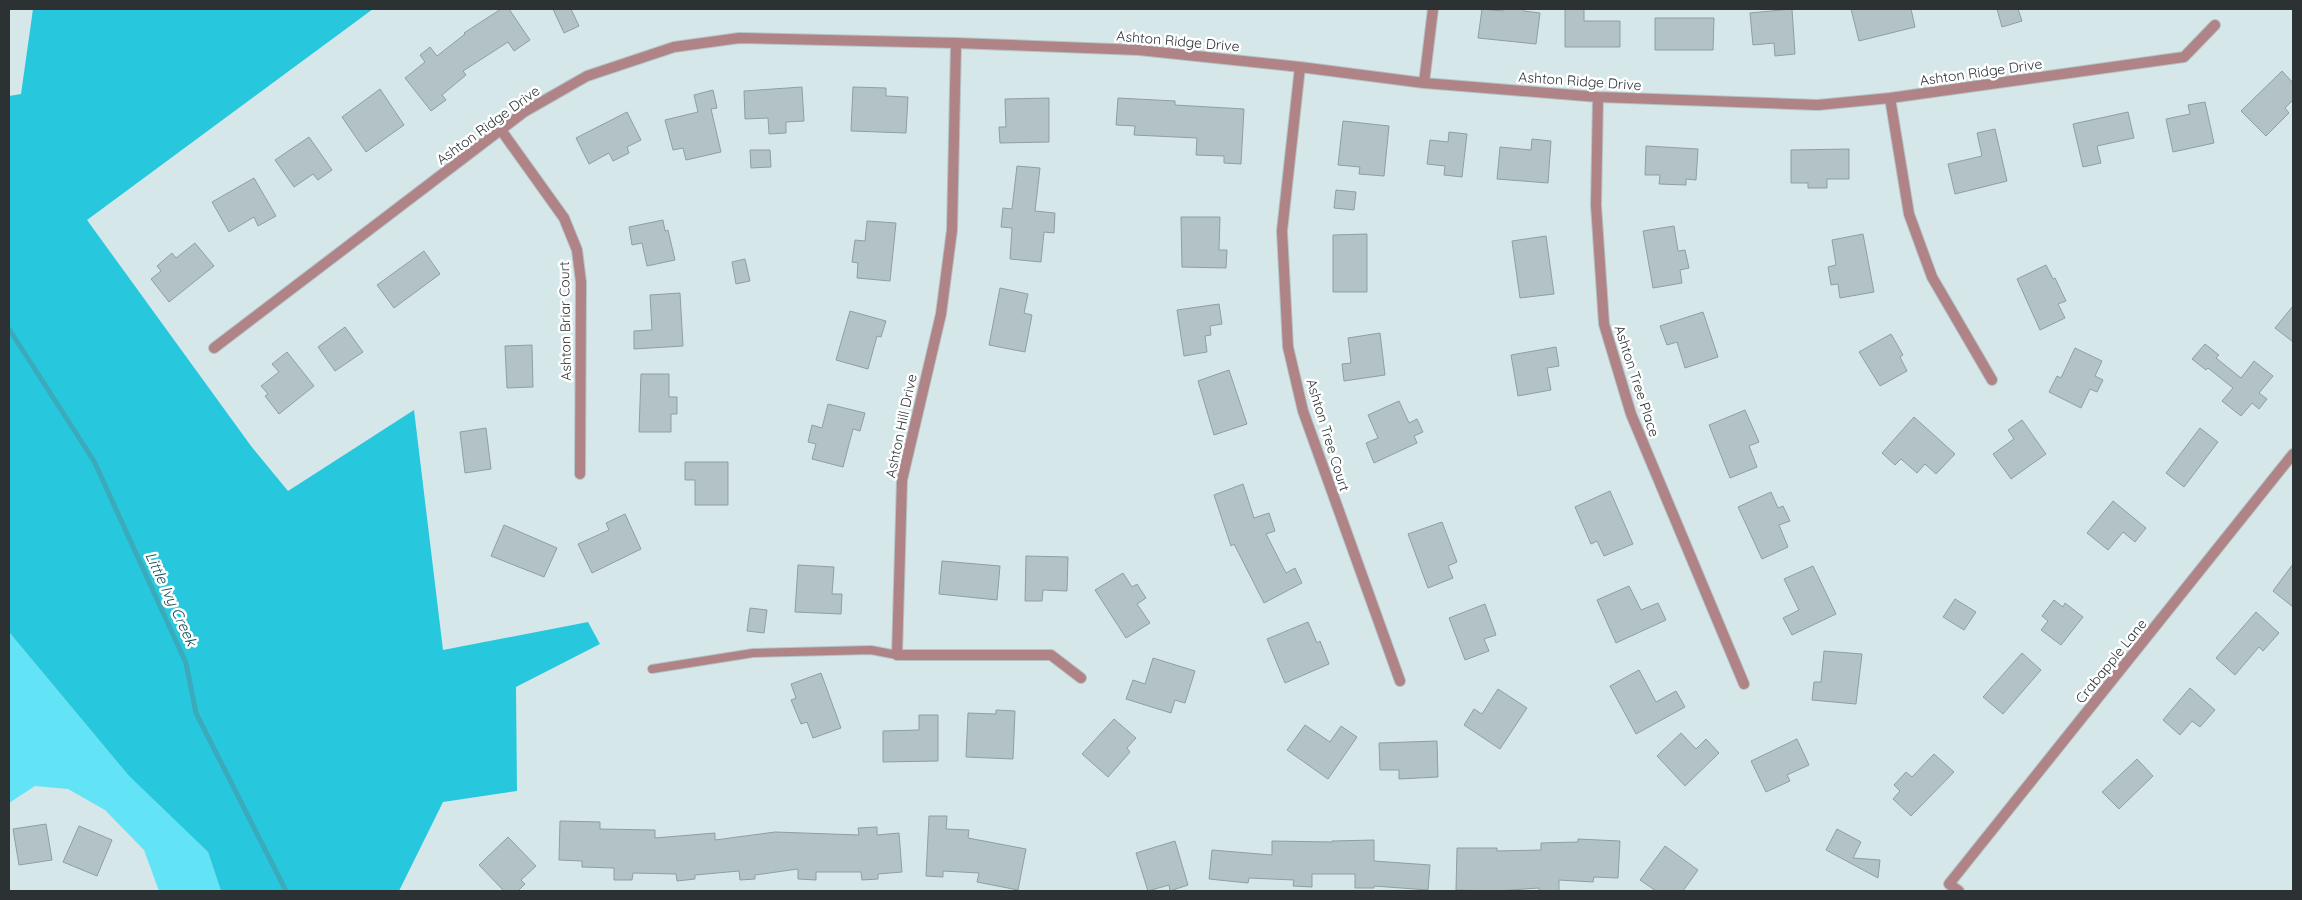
<svg xmlns="http://www.w3.org/2000/svg" width="2302" height="900" viewBox="0 0 2302 900" font-family="Quicksand,sans-serif">
<style>
.green{fill:#63e3f6}
.forest{fill:#27c8dd}
.lines{fill:none;stroke-linecap:round;stroke-linejoin:round}
.stream{stroke:#3baaba;stroke-width:5}
.building{fill:#b3c3c5;stroke:#8f9fa1}
.lane-casing{stroke:#b4c3c6;stroke-width:10}
.street-casing{stroke:#b4c3c6;stroke-width:12}
.lane{stroke:#b08386;stroke-width:8}
.street{stroke:#b08386;stroke-width:10}
.labels{text-anchor:middle;stroke-width:5;stroke-linejoin:round;paint-order:stroke}
.street-label{font-size:14px;fill:#2c3234;stroke:#fff}
.water-label{font-size:15px;font-style:italic;fill:#115059;stroke:#fff}
</style>
<rect width="100%" height="100%" fill="#d6e7ea"/>
<path class="green" d="M9,632l120,144 79,76 13,39h-62l-15,-41 -39,-40 -37,-21 -33,-3 -26,17z"/>
<path class="forest" d="M33,9h340l-286,211 164,226 37,45 126,-81 29,240 145,-28 12,22 -84,43 1,104 -74,11 -44,89h-178l-13,-39 -79,-76 -120,-144v-536l12,-2z"/>
<g class="lines">
<path class="stream" d="M9,329l85,132 92,202 10,50 90,178"/>
</g>
<path class="building" d="M501,9h8l21,31 -16,11 -6,-9 -45,29 3,4 -24,20 4,5 -15,11 -26,-33 20,-16 -5,-7 10,-8 7,9 28,-22 -1,-1z
M553,9h18l8,17 -15,7z
M1482,9l21,2 1,-2h20v2l16,2 -4,31 -58,-6z
M1565,9h19v12h36v26h-55z
M1792,9l3,45 -20,2 -1,-13 -21,2 -3,-32z
M1851,9h60l4,18 -56,14z
M1997,9h21l4,12 -20,6z
M1655,18h59l-1,32h-58z
M2282,71l11,12v17l-8,8 4,5 -23,23 -25,-25z
M802,87l2,34 -18,1v11l-17,1 -1,-16 -23,1 -1,-28z
M853,87l33,1v8l22,1 -2,36 -55,-2z
M380,89l24,36 -38,27 -24,-35z
M713,90l4,18 -6,1 10,43 -35,8 -3,-12 -10,2 -8,-30 33,-8 -4,-17z
M1049,98v44l-49,1 -1,-16h7l-1,-28z
M1118,98l57,3v4l69,4 -3,55 -17,-1v-7l-28,-1 1,-17 -63,-3 1,-9 -19,-1z
M2205,102l9,41 -41,9 -7,-33 24,-5 -2,-9z
M627,112l14,28 -14,7 2,6 -16,8 -4,-8 -20,11 -13,-26z
M2128,112l6,26 -37,8 4,17 -18,4 -10,-43z
M1343,121l46,5 -5,50 -25,-2 1,-7 -22,-2z
M1995,129l12,52 -52,13 -7,-30 34,-8 -5,-23z
M1449,132l18,2 -5,43 -18,-2 1,-9 -18,-2 3,-24 18,2z
M309,137l23,33 -14,10 -5,-6 -19,13 -19,-27z
M1532,139l19,2 -3,42 -51,-4 3,-32 31,3z
M1646,146l52,3 -2,31 -10,-1v6l-27,-1 1,-9h-15z
M1849,149v30h-22v9h-19v-5h-17v-33z
M750,150h20l1,17 -20,1z
M1017,166l23,2 -5,43 20,2 -1,20 -10,-1 -3,30 -31,-3 2,-31 -11,-1 2,-19 9,1z
M254,178l22,38 -18,10 -4,-9 -25,15 -17,-30z
M1336,190l20,2 -2,18 -20,-2z
M1181,217h39l-1,33h8l-1,18 -44,-1z
M663,220l2,11 3,-1 7,30 -28,6 -5,-23 -10,2 -3,-18z
M867,221l29,2 -6,58 -33,-3 1,-15 -6,-1 3,-22 10,1z
M1674,226l4,25 7,-1 4,18 -9,2 2,13 -29,5 -10,-57z
M1367,234v58h-34v-57z
M1863,234l11,58 -34,6 -2,-14 -7,1 -3,-18 8,-2 -4,-25z
M1546,236l8,58 -34,4 -8,-57z
M195,243l19,23 -45,36 -18,-23 10,-8 -4,-5 15,-13 4,5z
M424,251l16,23 -46,34 -17,-23z
M745,259l5,22 -14,3 -4,-22z
M2046,265l7,14 2,-1 11,23 -8,3 7,14 -25,12 -23,-51z
M1000,288l28,6 -4,19 8,2 -7,37 -36,-7z
M680,293l3,53 -49,3v-18l18,-1 -2,-35z
M1219,304l3,20 -12,2 1,9 -6,1 2,16 -23,4 -7,-46z
M2293,306v36l-18,-14z
M850,311l36,10 -5,16 -4,-1 -9,33 -32,-9z
M1703,312l15,45 -33,11 -8,-26 -10,3 -7,-19z
M345,327l18,25 -28,19 -17,-24z
M1380,333l5,42 -41,6 -2,-17 9,-1 -3,-25z
M1891,334l12,21 -3,2 7,14 -27,15 -21,-34z
M2205,344l14,11 -3,3 25,20 13,-17 19,15 -14,17 8,6 -8,10 -7,-6 -11,13 -19,-15 11,-13 -25,-20 -2,2 -14,-11z
M532,345l1,42 -26,1 -2,-42z
M1556,347l3,19 -12,2 4,22 -33,6 -7,-41z
M2075,348l27,13 -7,15 8,4 -6,12 -7,-3 -9,19 -32,-16 8,-16 4,2z
M287,352l27,34 -35,28 -14,-18 3,-2 -7,-8 18,-14 -7,-8z
M1229,370l18,54 -33,11 -16,-54z
M641,374h28v23h8v17h-6v18h-32z
M1399,401l10,22 8,-4 6,13 -9,4 3,7 -43,20 -8,-20 12,-5 -10,-23z
M828,404l37,9 -5,18 -7,-2 -10,38 -31,-8 4,-15 -8,-2 4,-17 10,3z
M1745,410l14,32 -10,4 8,21 -27,11 -21,-53z
M1914,417l41,37 -19,20 -11,-10 -8,9 -16,-14 -6,6 -13,-12z
M2022,420l24,34 -35,25 -18,-25 21,-15 -6,-9z
M486,428l5,41 -26,4 -5,-41z
M2200,428l18,14 -34,45 -18,-14z
M685,462h43v43h-33v-25h-10z
M1243,484l11,34 15,-5 6,18 -9,3 20,39 9,-5 7,15 -38,20 -30,-59 -3,2 -17,-51z
M1610,491l23,53 -29,12 -7,-15 -6,3 -16,-37z
M1771,492l7,16 5,-2 7,15 -11,4 9,22 -26,12 -24,-52z
M2113,501l33,27 -11,14 -12,-10 -15,18 -21,-17z
M625,514l16,35 -49,24 -14,-29 31,-14 -3,-7z
M1442,522l15,40 -9,4 5,12 -25,10 -20,-54z
M504,525l53,23 -13,29 -53,-21z
M1026,556l42,1 -1,34 -24,-1 -1,11h-17z
M942,561l58,5 -3,34 -58,-6z
M2293,564v43l-20,-16z
M798,565l36,2 -2,27h10l-1,20 -46,-2z
M1813,566l23,48 -44,21 -9,-17 16,-8 -15,-31z
M1123,573l9,14 5,-3 9,14 -9,6 13,19 -24,15 -31,-48z
M1629,586l12,24 17,-7 8,17 -50,23 -19,-43z
M1955,599l21,13 -12,18 -21,-13z
M2054,600l9,7 2,-4 18,14 -22,28 -20,-15 7,-9 -6,-5z
M1485,604l11,31 -12,4 5,12 -24,9 -16,-42z
M750,608l17,2 -3,23 -17,-2z
M2256,612l23,21 -16,18 -4,-4 -24,28 -19,-17z
M1308,622l9,21 3,-2 9,23 -44,19 -18,-44z
M1824,651l38,3 -6,50 -44,-4 2,-18h7z
M2022,653l19,17 -38,44 -20,-17z
M1153,658l42,13 -10,32 -10,-3 -4,13 -45,-14 7,-19 12,4z
M1639,670l17,32 20,-11 9,16 -49,27 -26,-48z
M821,673l20,55 -28,10 -6,-16 -6,2 -10,-24 5,-2 -5,-14z
M2190,688l25,22 -15,17 -8,-6 -12,14 -17,-15z
M1498,689l29,19 -27,41 -36,-24 10,-16 8,5z
M996,710l19,1 -2,48 -47,-2 2,-44 28,1z
M919,715h19v46l-55,1v-31l36,-1z
M1114,719l22,19 -9,10 3,4 -22,25 -26,-23z
M1305,725l25,17 11,-16 16,11 -29,42 -41,-29z
M1681,733l15,16 10,-10 13,14 -34,33 -28,-30z
M1797,739l12,26 -22,10 3,6 -24,11 -15,-31z
M1437,741l1,36 -39,2v-9h-19l-1,-27z
M1934,754l20,18 -43,44 -18,-17 7,-8 -6,-6 12,-13 6,5z
M2137,759l16,17 -34,33 -17,-17z
M929,816h18l-1,13 23,1 -1,8 58,11 -8,41 -41,-8 2,-9 -36,-2v6l-17,-1z
M560,821l40,1v7l55,1v8l60,-5v7l60,-8 84,3 -1,-7 19,-1v8l22,-2 3,39 -24,2v5l-16,1 -1,-8h-45v8l-18,-1v-10l-43,6v4l-15,1 -1,-9 -44,4v4l-18,2 -1,-7 -43,-1 -1,7h-18v-12l-32,-1v-6l-23,-1z
M46,824l6,36 -33,5 -6,-36z
M79,826l33,14 -15,36 -34,-14z
M1837,829l24,13 -8,16 27,2 -2,18 -52,-28z
M508,837l28,29 -15,14 4,4 -7,7h-14l-25,-26z
M1578,839l42,2 -2,37 -24,-1 -1,5 -34,-2v11h-20v-3l-43,3 -40,-1 1,-42h40v3l44,-1v-7l37,-1z
M1374,840v21l56,4 -2,25 -54,-4v2h-19v-14h-43v13l-19,-1 1,-6 -45,-2 -1,5 -39,-4 3,-29 60,5v-14l60,1v-1z
M1175,841l13,44 -18,6 -1,-6 -21,6 -12,-38z
M1665,846l33,24 -15,21h-27l-16,-11z"/>
<g class="lines">
<defs>
<path id="lane" d="M652,669l101,-16 118,-3 26,5"/>
<path id="street" d="M956,43l-4,187 -11,84 -39,166 -5,175h154l30,23
M1300,67l-18,164 6,116 15,64 97,270
M1424,83l9,-74
M1598,97l-2,108 8,119 27,90 113,270
M1890,98l19,116 23,63 60,103
M501,130l63,88 13,32 4,32 -1,192
M214,348l310,-236 63,-36 87,-29 65,-9 217,5 183,7 161,17 124,16 174,14 220,8 72,-7 294,-41 31,-32
M1959,891l-10,-7 344,-430"/>
</defs>
<use href="#lane" class="lane-casing"/>
<use href="#street" class="street-casing"/>
<use href="#lane" class="lane"/>
<use href="#street" class="street"/>
</g>
<g class="labels">
<g class="street-label">
<text transform="translate(1178 41) rotate(5)" y="5">Ashton Ridge Drive</text>
<text transform="translate(1981 72) rotate(-8)" y="5">Ashton Ridge Drive</text>
<text transform="translate(1580 81) rotate(4)" y="5">Ashton Ridge Drive</text>
<text transform="translate(488 125) rotate(-36)" y="5">Ashton Ridge Drive</text>
<text transform="translate(565 321) rotate(-91)" y="5">Ashton Briar Court</text>
<text transform="translate(1637 381) rotate(72)" y="5">Ashton Tree Place</text>
<text transform="translate(901 426) rotate(-78)" y="5">Ashton Hill Drive</text>
<text transform="translate(1328 435) rotate(73)" y="5">Ashton Tree Court</text>
<text transform="translate(2111 661) rotate(-51)" y="5">Crabapple Lane</text>
</g>
<g class="water-label">
<text transform="translate(171 599) rotate(65)" y="5">Little Ivy Creek</text>
</g>
</g>
<rect width="2302" height="900" fill="none" stroke="#2c3234" stroke-width="20"/>
</svg>
